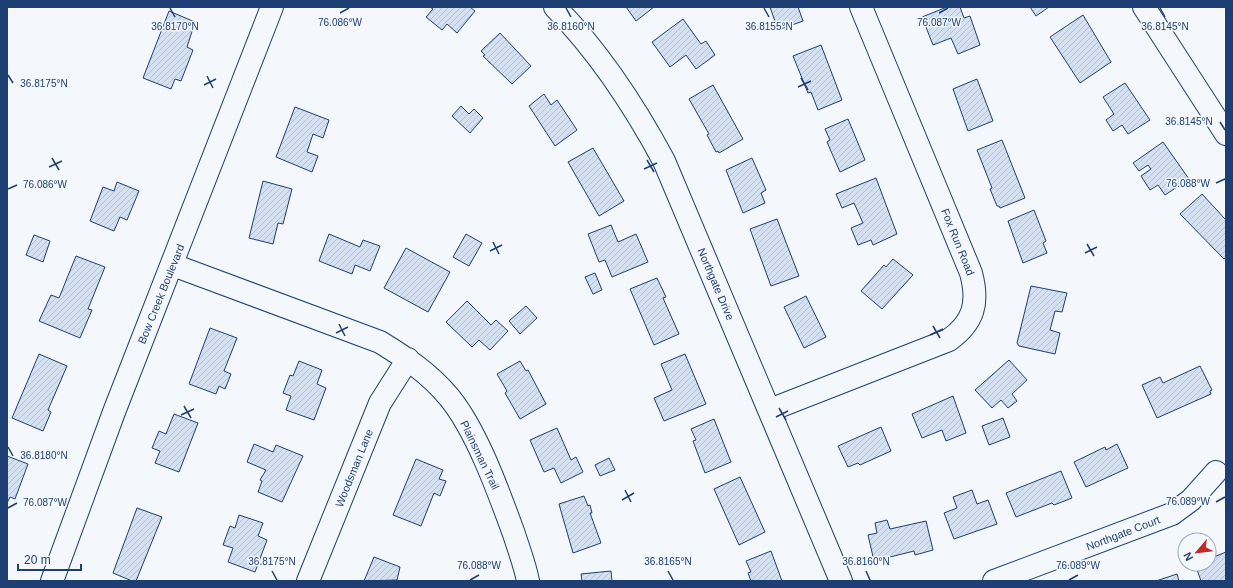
<svg xmlns="http://www.w3.org/2000/svg" width="1233" height="588" viewBox="0 0 1233 588" font-family="Helvetica,sans-serif">
<style>
.building{fill:url(#building-hatch);stroke:#1d3f73}
.lines{fill:none;stroke-linecap:round;stroke-linejoin:round}
.minor-casing{stroke:#1d3f73;stroke-width:24}
.minor{stroke:#f4f7fb;stroke-width:22}
.ticks{fill:none;stroke:#1d3f73;stroke-width:1.5}
.labels{text-anchor:middle;stroke-width:3;stroke-linejoin:round;paint-order:stroke}
.street-label{font-size:11px;fill:#1d3f73;stroke:#f4f7fb}
.ticks-label{font-size:10px;text-anchor:middle;fill:#1d3f73;stroke:#f4f7fb;stroke-width:3;stroke-linejoin:round;paint-order:stroke}
</style>
<defs>
<pattern id="building-hatch" width="6" height="6" patternUnits="userSpaceOnUse"><rect width="6" height="6" fill="#d5e0f0"/><path d="M-1 1l2-2M0 6l6-6M5 7l2-2" fill="none" stroke="#b6c1d1"/></pattern>
</defs>
<rect width="100%" height="100%" fill="#f4f7fb"/>
<path class="building" d="M430,7h40l5,4 -18,22 -10,-9 -5,6 -16,-13 7,-8z
M626,7h28l-18,14z
M770,7h28l5,14 -25,9z
M947,7h13l4,11 6,-2 10,29 -22,9 -7,-16 -18,7 -11,-28z
M1030,7h19l-13,9z
M169,11l26,11 -8,25 6,3 -12,31 -6,-2 -4,10 -28,-11z
M1083,15l28,47 -31,21 -30,-46z
M683,19l18,25 5,-3 9,14 -19,14 -10,-14 -16,12 -18,-25z
M500,33l31,33 -19,18 -29,-28 2,-1 -4,-4z
M821,45l21,55 -24,10 -7,-18 -3,1 -15,-37z
M977,79l16,42 -25,10 -15,-42z
M1125,83l25,37 -22,14 -6,-9 -9,6 -7,-11 8,-6 -11,-17z
M713,85l30,54 -24,14 -1,-2 -2,1 -9,-17 2,-1 -20,-35z
M544,94l7,11 6,-5 20,30 -22,16 -26,-40z
M461,106l8,8 5,-5 9,9 -13,15 -18,-17z
M295,107l34,13 -6,18 -10,-4 -6,18 11,4 -6,16 -36,-15z
M848,119l17,41 -25,12 -13,-30 3,-2 -5,-11z
M1002,140l23,58 -25,10 -1,-2h-2l-7,-17 2,-1 -15,-38z
M1163,142l26,37 -24,16 -7,-10 -8,5 -9,-14 10,-7 -3,-4 -9,6 -6,-8z
M593,148l31,53 -25,15 -31,-54z
M752,158l14,32 -5,3 4,10 -22,10 -17,-43z
M876,178l21,56 -24,11 -2,-5 -13,5 -7,-17 12,-5 -9,-20 -12,5 -6,-14z
M263,181l29,8 -9,35 -5,-1 -5,21 -24,-6z
M117,182l22,9 -12,29 -7,-3 -6,14 -24,-10 13,-34 11,4z
M1202,194l24,26v37l-2,2 -44,-45z
M1034,210l12,31 -3,2 4,10 -24,10 -15,-42z
M777,219l22,57 -28,10 -21,-57z
M611,225l7,17 18,-8 12,28 -36,15 -7,-17 -6,2 -11,-28z
M329,234l31,13 3,-7 17,6 -10,25 -15,-6 -3,9 -33,-13z
M466,234l16,9 -13,23 -16,-9z
M34,235l16,6 -7,21 -17,-7z
M406,248l44,24 -22,40 -44,-24z
M76,256l29,11 -17,42 4,1 -12,28 -41,-17 12,-26 8,3z
M893,259l20,16 -31,34 -21,-18 23,-26 2,2z
M595,273l7,17 -9,4 -8,-17z
M657,278l9,19 -3,1 16,36 -25,11 -24,-56z
M1031,286l36,7 -5,19 -7,-1 -5,19 10,3 -5,21 -36,-8 -2,-3z
M806,296l20,41 -22,11 -20,-41z
M467,301l24,24 5,-5 12,11 -18,19 -11,-10 -7,7 -26,-25z
M526,306l11,12 -17,16 -11,-13z
M210,328l27,10 -13,33 7,3 -6,15 -6,-3 -3,8 -27,-10z
M39,354l28,12 -19,44 3,2 -8,19 -31,-13z
M685,354l21,50 -42,17 -10,-23 18,-8 -11,-26z
M1009,360l18,20 -15,14 5,7 -9,7 -7,-8 -9,8 -17,-18z
M299,361l23,9 -5,14 9,4 -12,32 -28,-10 5,-14 -8,-3 7,-18 3,1z
M520,361l6,10 2,-1 18,34 -26,15 -15,-26 2,-2 -10,-17z
M1200,366l12,24 -2,1 1,3 -54,24 -15,-33 18,-8 3,6z
M953,396l13,37 -20,8 -4,-11 -20,8 -10,-24z
M174,414l24,9 -19,49 -24,-9 5,-12 -8,-3 7,-17 7,3z
M1003,418l7,19 -21,8 -7,-19z
M714,419l17,43 -26,11 -12,-32 3,-1 -5,-11z
M881,427l10,24 -31,14 -2,-2 -10,4 -10,-21z
M557,428l14,32 5,-3 7,15 -22,11 -7,-15 -10,4 -14,-32z
M254,444l19,8 3,-7 27,11 -21,46 -24,-10 4,-11 -2,-1 6,-10 -19,-8z
M1117,444l11,24 -42,19 -12,-25 31,-15 1,3z
M7,456l21,8 -13,35 -5,-2 -3,6z
M609,458l6,12 -15,6 -5,-11z
M416,459l27,11 -4,9 7,2 -6,15 -6,-3 -13,33 -28,-11z
M1061,471l11,27 -18,7 -2,-2 -36,14 -10,-24z
M740,477l25,55 -26,13 -25,-56z
M972,490l5,14 11,-4 9,24 -43,15 -10,-26 13,-5 -4,-11z
M584,496l4,10 2,-1 2,8h-2l11,30 -28,10 -14,-49z
M137,508l25,9 -26,64h-4l-19,-8z
M239,515l24,8 -5,13 9,4 -12,32 -27,-10 5,-14 -10,-3 7,-19 5,2z
M887,520l3,9 36,-8 7,29 -18,5 -1,-4 -40,10 -6,-26 9,-2 -2,-10z
M771,551l11,30h-31l-3,-8 3,-1 -5,-11z
M1226,552v29h-25l-6,-17h14v-5z
M374,557l26,10 -3,13 -33,1z
M611,571l1,10h-30l-1,-7z
M1177,574l2,7h-23z"/>
<g class="lines">
<defs>
<path id="minor" d="M555,7c45,46 79,98 109,154l177,420
M1144,7l82,127
M173,265l207,77c26,16 49,31 69,55 28,34 50,96 65,137 5,16 11,31 14,47
M770,410l179,-70c25,-18 30,-37 22,-67l-110,-266
M52,581l62,-169 158,-405
M308,581l72,-178 28,-44
M994,581l178,-67 19,-14 25,-28"/>
</defs>
<use href="#minor" class="minor-casing"/>
<use href="#minor" class="minor"/>
</g>
<path class="ticks" d="M170,8l5,9M566,8l5,9M764,8l5,9M1160,8l5,9M340,13l9,-5M939,13l9,-5M8,75l5,8M207,76l6,12M801,78l7,12M204,85l12,-6M798,87l13,-6M1220,122l5,8M52,158l7,12M647,160l7,12M49,167l13,-6M644,169l13,-6M1216,183l9,-4M8,189l9,-4M493,242l6,12M1087,244l7,12M490,251l12,-6M1085,253l12,-6M339,324l6,12M933,326l7,12M336,333l12,-6M930,335l13,-6M184,406l7,12M779,408l7,12M181,415l13,-6M776,417l12,-6M8,447l5,9M625,490l6,12M622,500l12,-7M1216,502l9,-5M8,508l9,-5M272,571l5,9M668,571l5,9M866,571l4,9M470,580l9,-5M1069,580l9,-5"/>
<g class="labels">
<g class="street-label">
<text transform="translate(958 242) rotate(68)" y="4">Fox Run Road</text>
<text transform="translate(716 284) rotate(67)" y="4">Northgate Drive</text>
<text transform="translate(161 294) rotate(-68)" y="4">Bow Creek Boulevard</text>
<text transform="translate(480 455) rotate(64)" y="4">Plainsman Trail</text>
<text transform="translate(354 468) rotate(-68)" y="4">Woodsman Lane</text>
<text transform="translate(1123 533) rotate(-21)" y="4">Northgate Court</text>
</g>
</g>
<g class="ticks-label">
<text x="340" y="26">76.086°W</text>
<text x="939" y="26">76.087°W</text>
<text x="175" y="30">36.8170°N</text>
<text x="571" y="30">36.8160°N</text>
<text x="769" y="30">36.8155°N</text>
<text x="1165" y="30">36.8145°N</text>
<text x="44" y="87">36.8175°N</text>
<text x="1189" y="125">36.8145°N</text>
<text x="1188" y="187">76.088°W</text>
<text x="45" y="188">76.086°W</text>
<text x="44" y="459">36.8180°N</text>
<text x="1188" y="505">76.089°W</text>
<text x="45" y="506">76.087°W</text>
<text x="272" y="565">36.8175°N</text>
<text x="668" y="565">36.8165°N</text>
<text x="866" y="565">36.8160°N</text>
<text x="479" y="569">76.088°W</text>
<text x="1078" y="569">76.089°W</text>
</g>
<rect width="1233" height="588" fill="none" stroke="#1d3f73" stroke-width="16"/>
<g transform="translate(1197 552) rotate(242)"><circle r="19" fill="#f4f7fb" stroke="#9eadc5"/>
<path d="M0-3L7 15L0 10L-7 15Z" fill="#c62828"/>
<text y="-6" font-size="11" font-weight="bold" text-anchor="middle" fill="#1d3f73">N</text>
</g>
<path d="M18 564v6h63v-6" fill="none" stroke="#1d3f73" stroke-width="2"/>
<text x="24" y="564" font-size="12" fill="#1d3f73" stroke="#f4f7fb" stroke-width="3" paint-order="stroke">20 m</text>
</svg>
